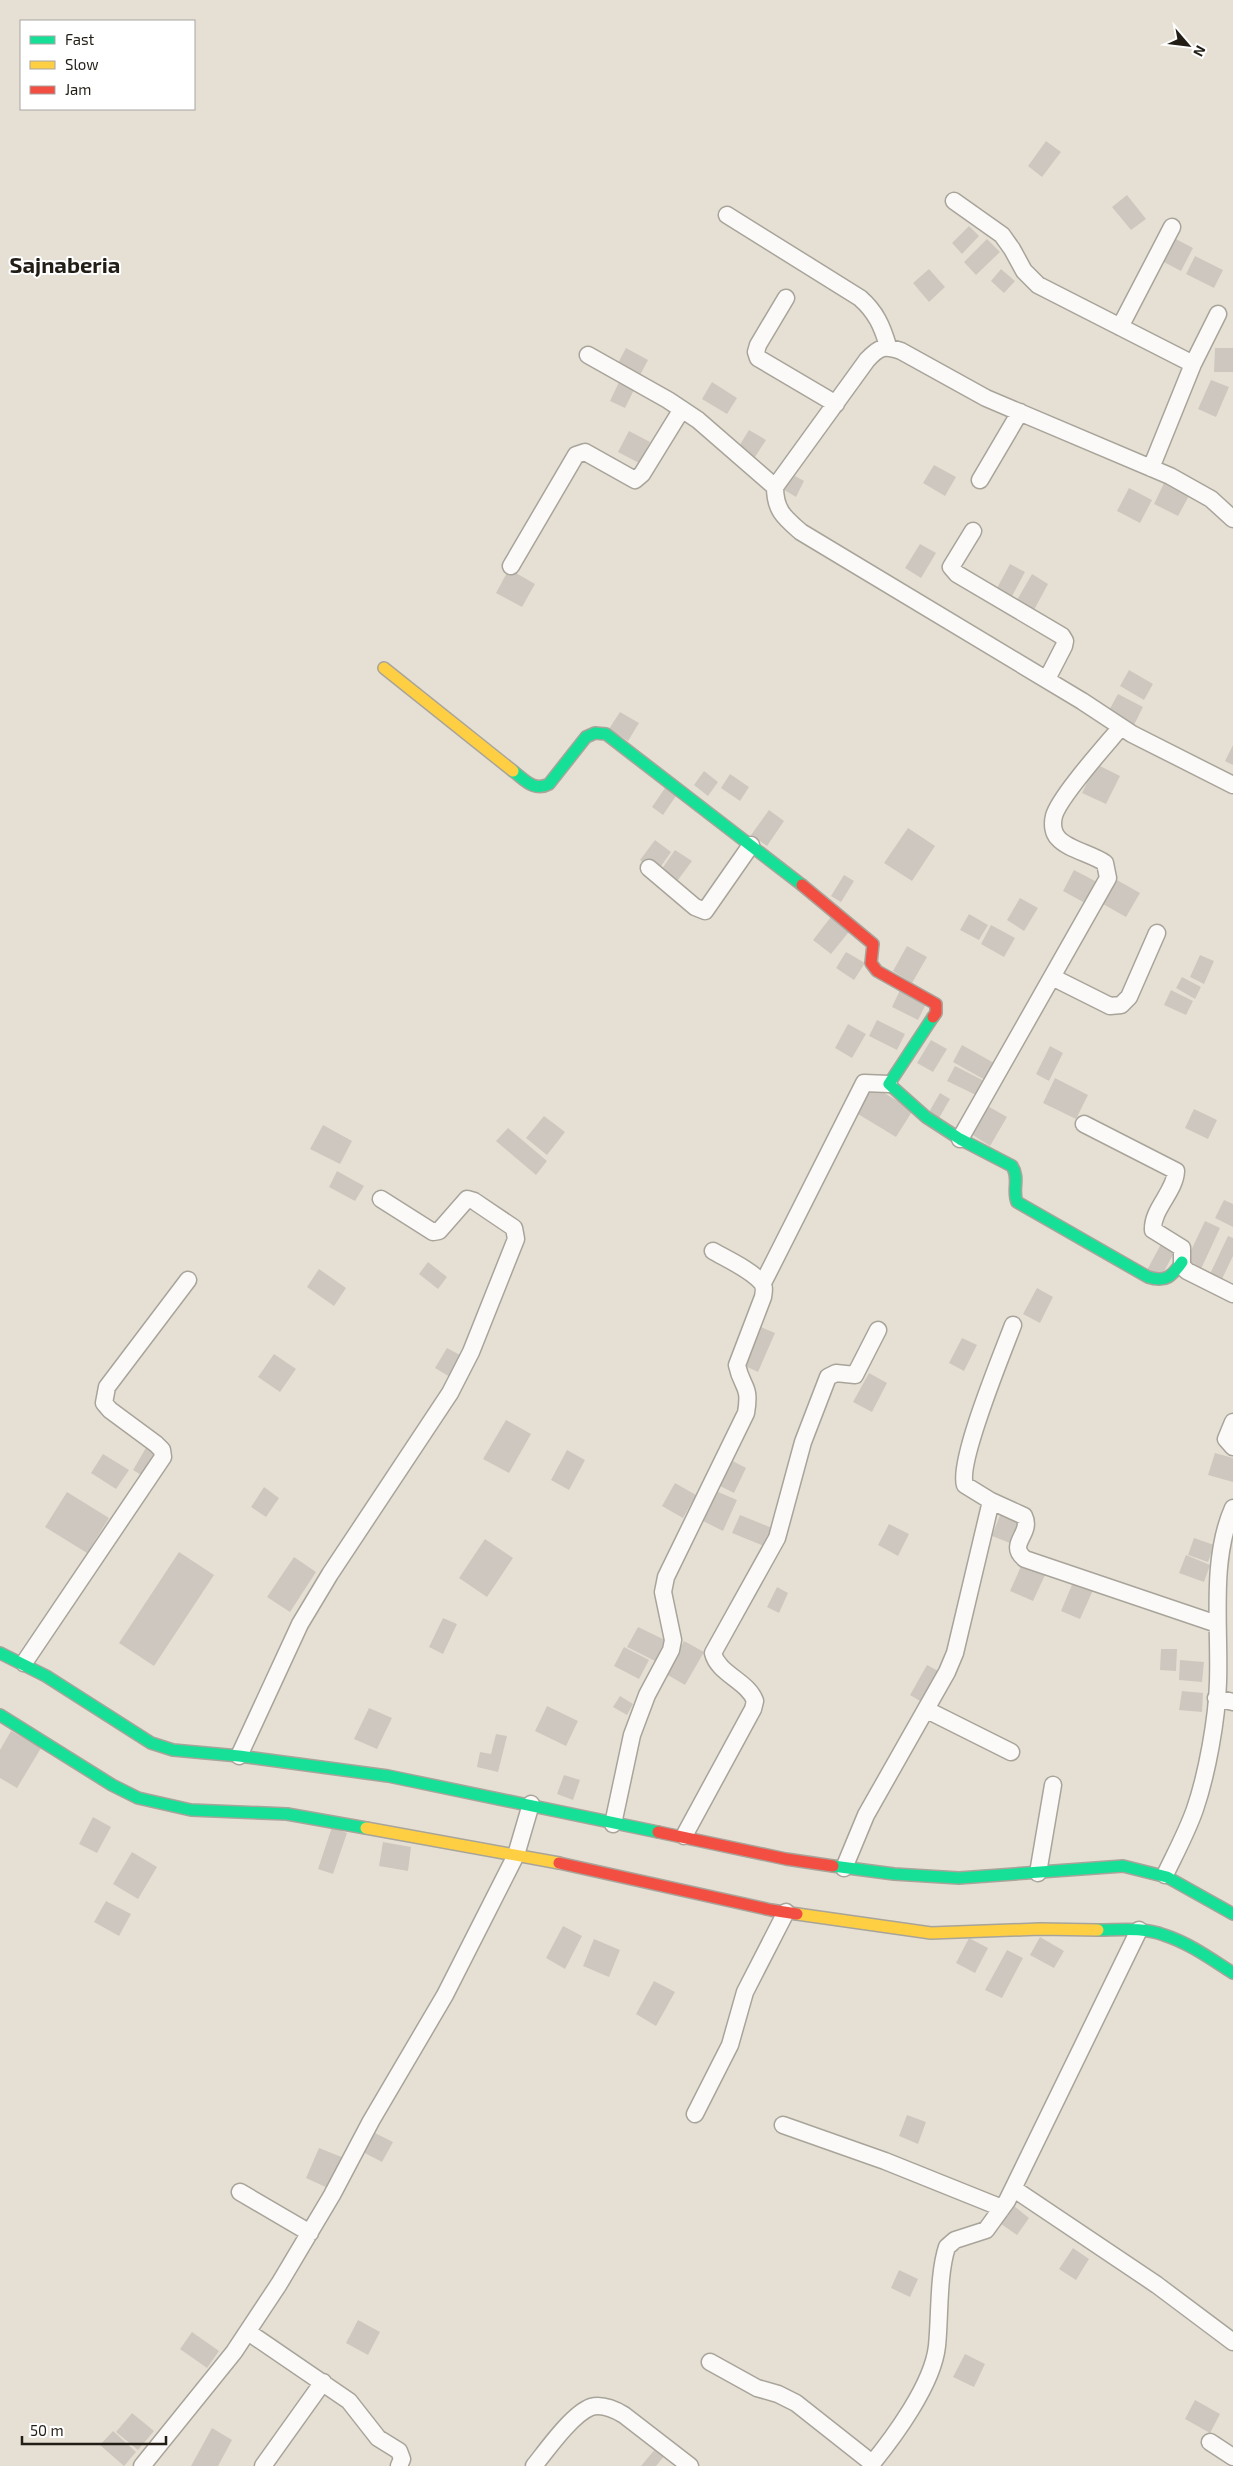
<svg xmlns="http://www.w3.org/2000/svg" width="1233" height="2466" viewBox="0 0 1233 2466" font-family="'Exo 2',sans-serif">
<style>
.building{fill:#cec7bf}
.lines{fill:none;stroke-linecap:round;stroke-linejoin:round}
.street-casing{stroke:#a8a49a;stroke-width:19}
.fast-casing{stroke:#a8a49a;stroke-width:14}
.slow-casing{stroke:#a8a49a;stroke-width:14}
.jam-casing{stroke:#a8a49a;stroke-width:14}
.street{stroke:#fbfaf9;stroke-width:16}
.fast{stroke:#16e098;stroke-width:11}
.slow{stroke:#ffcf43;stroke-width:11}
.jam{stroke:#f24e42;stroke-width:11}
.labels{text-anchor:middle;stroke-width:4;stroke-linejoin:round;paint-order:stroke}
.district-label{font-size:22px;font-weight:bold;fill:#221e16;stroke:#fff}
</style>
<rect width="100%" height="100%" fill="#e6e0d4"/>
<path class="building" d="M1046,141l15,11 -19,25 -14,-11z
M1127,195l19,24 -15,11 -19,-23z
M969,226l10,10 -17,18 -10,-11z
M1174,238l19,10 -12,23 -19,-10z
M987,239l13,13 -24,23 -12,-13z
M1195,256l28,14 -9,18 -28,-14z
M929,269l16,18 -16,15 -16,-19z
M1001,269l14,12 -11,12 -13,-12z
M626,348l22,12 -9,17 -22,-12z
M1215,348h18v24h-19z
M620,380l15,8 -10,20 -15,-7z
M1211,380l18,7 -13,30 -18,-8z
M712,382l25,16 -10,16 -25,-15z
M749,430l17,10 -11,17 -17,-9z
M629,431l21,11 -11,21 -21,-11z
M934,465l22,12 -11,19 -22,-13z
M790,473l14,8 -8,16 -15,-9z
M1165,481l25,13 -12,22 -24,-12z
M1129,488l23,12 -12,23 -23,-12z
M920,544l16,9 -15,25 -16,-10z
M1010,564l15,8 -14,26 -15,-8z
M509,569l26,15 -13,23 -26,-14z
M1032,574l16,10 -14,26 -17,-10z
M1129,670l24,14 -9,16 -24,-14z
M1118,694l25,13 -9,18 -26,-13z
M620,712l19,11 -11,18 -19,-12z
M1233,745v20l-8,-4z
M1096,764l24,12 -14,28 -24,-11z
M704,771l14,11 -10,14 -14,-11z
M730,774l19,13 -9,14 -19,-13z
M665,788l11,8 -13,19 -11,-8z
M769,810l15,11 -17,25 -16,-11z
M908,828l27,18 -23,35 -28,-18z
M655,840l16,12 -14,20 -17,-12z
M675,850l17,11 -17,23 -16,-11z
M1074,870l23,12 -12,21 -22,-12z
M844,875l10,6 -13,21 -10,-6z
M1117,880l23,13 -14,24 -23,-13z
M1020,898l18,10 -14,23 -17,-11z
M834,913l18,15 -21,26 -18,-14z
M969,914l19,11 -9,15 -19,-10z
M991,925l24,13 -11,19 -23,-13z
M907,946l20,11 -15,26 -19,-12z
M846,952l19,11 -11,17 -18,-12z
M1200,955l14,6 -10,23 -14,-7z
M1182,977l19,10 -6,12 -19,-11z
M902,986l26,14 -10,20 -26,-13z
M1171,990l22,11 -7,14 -22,-10z
M877,1020l28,14 -8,16 -28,-14z
M848,1024l18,10 -14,24 -17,-10z
M931,1040l16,9 -14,23 -16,-9z
M962,1045l32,18 -9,17 -32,-18z
M1050,1046l13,7 -14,28 -13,-7z
M955,1066l31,16 -8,14 -31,-15z
M1055,1078l33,17 -12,24 -33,-16z
M869,1084l44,26 -17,27 -43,-26z
M940,1093l10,6 -11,19 -10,-6z
M984,1104l23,13 -17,29 -22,-14z
M1194,1109l23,11 -9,19 -23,-11z
M544,1116l21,16 -18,23 -21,-17z
M323,1125l29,16 -12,23 -30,-15z
M508,1128l39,33 -11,14 -40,-34z
M337,1171l27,15 -9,15 -26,-14z
M1224,1200l9,4v23l-18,-9z
M1205,1221l15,7 -19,41 -15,-8z
M1228,1236l5,2v18l-11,23 -12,-5z
M1161,1244l14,7 -15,28 -14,-7z
M428,1262l19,15 -9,12 -19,-15z
M319,1269l27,19 -12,18 -27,-19z
M1037,1288l16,9 -13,26 -17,-9z
M761,1327l14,6 -17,39 -15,-7z
M962,1338l15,7 -13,26 -15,-8z
M447,1348l15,8 -12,21 -15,-9z
M274,1354l22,15 -16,23 -22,-15z
M869,1373l18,10 -15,29 -19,-10z
M506,1420l25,14 -22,39 -26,-14z
M147,1446l13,8 -14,24 -13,-8z
M567,1450l18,10 -16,30 -18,-10z
M1215,1453l18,5v24l-25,-7z
M103,1454l26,16 -13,19 -25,-16z
M729,1459l17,9 -12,25 -18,-9z
M675,1483l21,12 -13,23 -21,-12z
M264,1487l15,11 -13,19 -15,-10z
M716,1491l21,9 -14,31 -20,-10z
M67,1492l42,26 -22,35 -42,-26z
M740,1515l37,15 -8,18 -37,-15z
M1000,1515l19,8 -9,20 -18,-7z
M889,1524l20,10 -11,22 -20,-11z
M1194,1538l20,7 -6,17 -20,-7z
M485,1539l28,19 -26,39 -28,-19z
M179,1552l35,23 -60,91 -35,-23z
M1186,1555l24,10 -6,17 -25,-9z
M294,1557l22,15 -26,40 -23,-15z
M1023,1562l23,11 -13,28 -23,-10z
M1074,1580l20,8 -14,31 -19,-8z
M777,1587l11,6 -9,20 -12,-6z
M443,1618l14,6 -14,30 -14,-7z
M638,1627l27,13 -10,21 -28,-14z
M684,1641l20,11 -19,33 -19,-11z
M624,1647l25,13 -10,19 -25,-13z
M1161,1649h16l-1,22 -16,-1z
M1180,1660l24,2 -2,20 -23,-2z
M927,1665l15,8 -17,31 -15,-9z
M1182,1691l21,2 -1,19 -23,-2z
M620,1696l13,8 -6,11 -14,-8z
M547,1706l31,15 -12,25 -31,-15z
M369,1708l23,10 -15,31 -23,-10z
M11,1731l30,17 -24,40 -17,-10v-28z
M496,1734l11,2 -9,36 -21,-5 3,-15 11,2z
M564,1775l16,5 -7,20 -16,-6z
M93,1817l18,10 -14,26 -18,-9z
M332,1827l15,6 -14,41 -15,-5z
M383,1842l28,5 -3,24 -29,-5z
M132,1852l25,15 -19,32 -25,-15z
M106,1901l25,13 -12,22 -25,-14z
M563,1926l19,10 -17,33 -19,-11z
M1040,1937l24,14 -10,17 -24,-13z
M969,1938l19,10 -13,25 -19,-10z
M594,1939l26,11 -11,27 -26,-11z
M1007,1950l16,8 -21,40 -17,-8z
M654,1981l21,11 -19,34 -20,-12z
M907,2115l19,7 -8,22 -19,-8z
M369,2130l24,12 -11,20 -23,-12z
M319,2148l25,10 -14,31 -24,-11z
M1014,2206l15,12 -12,17 -16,-11z
M1073,2248l16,11 -13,21 -17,-11z
M899,2270l19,9 -8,18 -19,-9z
M358,2320l22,12 -12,23 -22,-12z
M192,2332l27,19 -12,17 -27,-19z
M965,2354l20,10 -11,23 -21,-10z
M1195,2400l25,14 -10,19 -25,-14z
M132,2413l22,18 -16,19 -22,-18z
M212,2428l20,12 -14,26h-27z
M113,2431l23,21 -12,14 -24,-21z
M656,2448l9,7 -9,11h-15z"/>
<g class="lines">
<defs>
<path id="street" d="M954,201l48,34 10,14 12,22 14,14 155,79
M727,215l133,83c16,14 22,28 28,48
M786,298l-28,47 -2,7 2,6 78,46
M1120,327l52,-100
M588,355l80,45 30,20 77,67 92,-127c12,-13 17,-15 34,-9l85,47 184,78 41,23 22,20
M1151,468l42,-104 25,-50
M980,480l40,-68
M775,487c0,24 10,31 26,45l281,169 50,33 101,51
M973,531l-22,36 6,7 105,62 3,5 -1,5 -17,33
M511,566l65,-111 9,-3 50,28 7,-6 40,-65
M649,868l46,39 10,4 46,-66
M1052,977l58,29 11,-1 8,-8 28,-64
M1084,1124l92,47c-1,21 -24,38 -23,59l29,18v18l5,5 46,23
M960,1139l148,-261 -3,-15c-13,-9 -38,-14 -47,-25 -5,-5 -6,-14 -4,-22 5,-19 52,-71 67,-89
M761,1282l2,1 101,-200 25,1
M1233,1422l-7,17 7,8
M991,1501l33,15c9,18 -18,28 1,43l192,65
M24,1663l139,-206 -1,-7 -6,-6 -46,-34 -6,-7 3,-16 81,-107
M1216,1698l17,4
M927,1710l84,42
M239,1756l61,-132 30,-50 120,-181 21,-41 45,-113 -2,-11 -40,-27 -7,-2 -28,32 -6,1 -52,-33
M613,1824l19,-89 15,-40 24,-45 2,-10 -10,-48 3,-15 80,-164c5,-29 -4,-24 -9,-48l26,-68c1,-6 2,-11 -2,-15 -10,-12 -34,-23 -48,-31
M684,1836l69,-127 2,-8c-7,-20 -37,-27 -42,-48l64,-115 26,-96 25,-65 8,-4 19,2 23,-45
M844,1868l22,-53 81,-143 8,-19 36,-152 -26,-16c-8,-23 38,-133 48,-160
M1038,1873l15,-88
M1165,1875c10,-21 22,-43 30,-66 12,-35 22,-90 23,-127 2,-55 -8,-122 15,-174
M695,2114l35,-69 15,-53 41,-80
M783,2125l102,36 117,47
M1014,2189l143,96 76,57
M240,2192l70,41
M248,2332l101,69 29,37 21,13 3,8 -3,7
M710,2362l47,26 21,6 18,9 76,60
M1210,2442l23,15
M142,2466l92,-114 45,-68 53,-89 39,-74 74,-126 71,-140 15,-51
M263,2466l60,-84
M534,2466c12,-15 38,-52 57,-59 11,-3 23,2 33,8l66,51
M870,2466c24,-29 63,-82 67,-120 3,-29 1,-72 10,-99l8,-7 31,-10 21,-29 132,-271"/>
<path id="fast" d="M513,771c12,9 21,21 36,13l37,-47 9,-4 11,1 196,151
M933,1017l-44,67 37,33 34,22 52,27c8,12 0,24 5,36l131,75c18,6 24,-1 34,-15
M0,1653l46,23 105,67 22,7 66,6 149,20 270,56
M0,1715l112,70 26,13 53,12 96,4 79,14
M833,1866l61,8 65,4 164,-12 44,11 66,37
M1098,1930c21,0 45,-3 66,5 25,8 47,24 69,38"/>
<path id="slow" d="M384,668l129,103
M366,1828l193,35
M797,1914l134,19 109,-4 58,1"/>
<path id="jam" d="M802,885l71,59 -2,19 6,8 59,33v9l-3,4
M658,1832l128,27 47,7
M559,1863l212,47 26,4"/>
</defs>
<use href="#street" class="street-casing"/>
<use href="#fast" class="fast-casing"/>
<use href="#slow" class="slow-casing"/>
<use href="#jam" class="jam-casing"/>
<use href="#street" class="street"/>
<use href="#fast" class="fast"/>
<use href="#slow" class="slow"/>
<use href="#jam" class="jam"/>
</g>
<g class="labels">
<g class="district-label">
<text x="65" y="273">Sajnaberia</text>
</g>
</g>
<rect x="20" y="20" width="175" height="90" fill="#ffffff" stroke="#a7a5a2"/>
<rect x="30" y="36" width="25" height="8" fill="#16e098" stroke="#a7a5a2"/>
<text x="65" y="45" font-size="15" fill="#221e16">Fast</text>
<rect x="30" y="61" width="25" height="8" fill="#ffcf43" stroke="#a7a5a2"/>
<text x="65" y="70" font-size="15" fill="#221e16">Slow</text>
<rect x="30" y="86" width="25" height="8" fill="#f24e42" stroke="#a7a5a2"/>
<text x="65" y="95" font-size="15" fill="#221e16">Jam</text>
<g transform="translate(1188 45) rotate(118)" stroke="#ffffff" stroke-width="4" paint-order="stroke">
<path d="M0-4L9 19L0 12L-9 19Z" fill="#221e16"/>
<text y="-8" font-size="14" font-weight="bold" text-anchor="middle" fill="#221e16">N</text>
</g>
<path d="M22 2436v8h144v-8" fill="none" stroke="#221e16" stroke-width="2.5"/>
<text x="30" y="2436" font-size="15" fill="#221e16" stroke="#ffffff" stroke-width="4" paint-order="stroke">50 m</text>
</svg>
